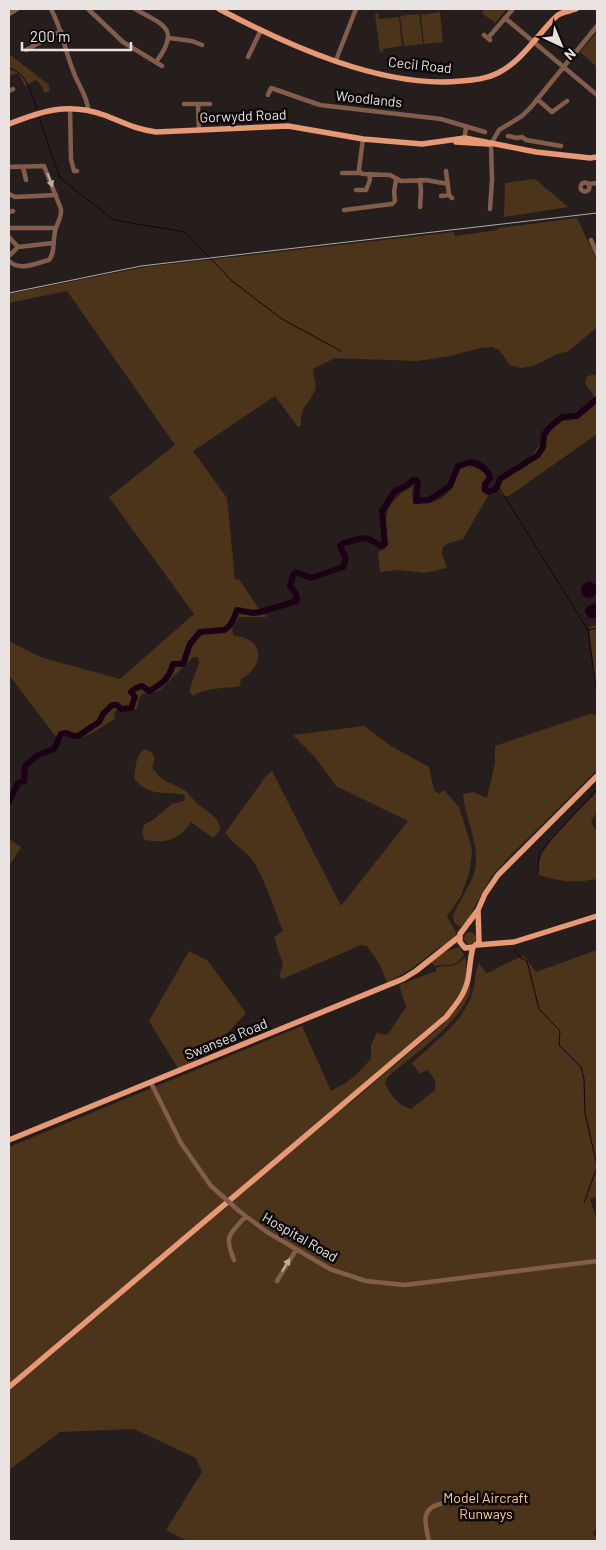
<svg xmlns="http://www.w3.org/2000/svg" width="606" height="1550" viewBox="0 0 606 1550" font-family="Barlow,sans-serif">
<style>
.green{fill:#4c341a}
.water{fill:#1c0016}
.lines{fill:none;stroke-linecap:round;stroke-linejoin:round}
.stream{stroke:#1c0016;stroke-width:1}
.river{stroke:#1c0016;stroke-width:6}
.minor{stroke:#835d4b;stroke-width:4.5}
.major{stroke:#e79874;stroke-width:5.5}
.rail{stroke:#b0a9a8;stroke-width:1}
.minor-bridge{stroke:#835d4b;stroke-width:4.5}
.oneway{fill:#c0ada5}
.labels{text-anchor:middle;stroke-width:5;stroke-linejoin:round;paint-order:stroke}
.street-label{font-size:14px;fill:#e8e2e1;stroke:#0c0908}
.park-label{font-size:14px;fill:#ffc98f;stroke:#0c0908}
</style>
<rect width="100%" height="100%" fill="#261e1d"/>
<path class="green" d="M485,9h20l1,1 -11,13 -13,-10z
M440,12l3,30 -19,2 -3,-29z
M378,13l1,6 20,-2 3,29 -19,3v3h-3l-5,-38z
M419,14l4,30 -19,2 -4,-30z
M597,32v35l-17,-15z
M9,54l40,31 1,6 -6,2 -2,-7 -6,-6 -11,6 -7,-13 -9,3z
M535,179l33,28 -64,10 1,-34z
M577,218l20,43v66l-28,24 -12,3 -24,12 -13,2 -10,-3 -11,-15 -7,-3 -12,1 -29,8 -34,5 -82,-3 -22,11c0,8 5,16 1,23 -7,16 -13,11 -13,33l-3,2 -23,-31 -82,55 34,47 8,82 4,-1 23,35 4,1v2h-27l-7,12 2,7c30,1 32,30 7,43l-1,7c-16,3 -33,1 -47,10l-4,-5 10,-28 -1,-6h-5l-34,34c-7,2 -14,1 -19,5l-3,12c-6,4 -12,4 -19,1l-4,4 1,5 -2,2c-14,8 -30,23 -47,16l-4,2 -2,4 -51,-67v-34l31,16 80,22 74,-65 -85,-117 66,-52 -108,-154 -58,12v-9l136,-27 309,-35 1,4 43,-6v-2z
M593,374l4,2v58l-88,62h-6l-8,-10c6,-14 22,-17 32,-26 13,-12 19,-28 33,-38 4,-2 7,-1 11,-2 7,-1 18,-9 22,-15 5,-11 -6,-15 -8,-23l2,-5z
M467,466c8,0 15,4 20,11l-6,10 1,5 7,2 -26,45 -14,4 -6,4 -1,7 5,14 -22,5 -26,-3 -19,2 -2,-20 7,-3c3,-7 1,-12 1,-20 -2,-22 9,-33 27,-43l-1,9 2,5c15,7 30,0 39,-14 2,-5 3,-11 6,-16z
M597,625v78l-8,-76z
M590,714l7,1v55l-87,86 -19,21 -24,44 -7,6c-3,-2 -7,-5 -7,-9 -1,-5 19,-35 21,-45 8,-26 -9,-53 -11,-79l10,-2 14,6 8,-35v-17z
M364,726l27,20 38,21 5,23 5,4 5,-4 15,17 12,38 1,9 -3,19 -8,23 -14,20 10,18c-5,7 -13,10 -20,15 -17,13 -29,24 -50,33l-8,-19 -12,-17 -6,-1 -79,34 -3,-3 4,-11 -9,-28 9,-6c-7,-18 -21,-59 -32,-73 -8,-9 -19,-15 -26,-25l41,-57 6,-5 69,135 67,-85 -72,-35 -21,-29 -22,-22z
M145,749l7,4 3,5 -3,9c10,17 22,15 35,25 4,4 7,9 11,12 9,8 22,13 22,26l-7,8 -22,-16c-13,19 -24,21 -46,18l-3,-6 2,-9 10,-6 18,-15 12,-3 1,-2 -1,-4c-19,-4 -37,2 -50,-17 2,-11 1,-23 11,-29z
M597,792v19l-6,11 6,10v47c-24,4 -35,3 -58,-4 0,-6 -1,-11 1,-16 6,-19 43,-52 57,-67z
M9,839l12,8 -12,19z
M464 938a6 6 0 1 1 12 0a6 6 0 1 1-12 0Z
M459,947l5,8c-11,15 -15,7 -29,11l-4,-4 11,-9z
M597,950v247l-7,2 7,22v305l-4,8 4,3v4h-410l-21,-11 36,-58 -6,-14 -62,-29 -74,3 -51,38v-323l293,-121 29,65 13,-7 11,-8 16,-17v-14l6,-12 9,2 2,-1 18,-27 -7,-22 37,-14v-3l5,-2c11,1 17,-1 24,-9 5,21 -5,37 -17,54l-107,92 7,2 95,-81 16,-18 12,-22c-1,34 -61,72 -84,94l-2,5c5,11 13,23 26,26l24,-19c1,-10 -1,-13 -8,-20l-7,4 -8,-11c20,-19 49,-39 59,-66 5,-12 3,-23 8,-34l7,10c7,-1 10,-4 15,-7 8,-4 15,-7 23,-10l12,16z
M189,951l19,10 38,52 -35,37 -32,20 -30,-49z"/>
<path class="water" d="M581 590a8 8 0 1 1 16 0a8 8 0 1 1-16 0Z
M594,603l3,1v14h-8l-4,-7 2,-4z"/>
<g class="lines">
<path class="stream" d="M9,68c18,4 23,27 28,42
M39,117l21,61 54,42 71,12 47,49 50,38 59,32
M498,486l90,144 9,65
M588,630l9,-2
M538,870l1,-17 58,-64
M514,949l7,9 6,3 12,48 21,22 -1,14 22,22 3,12 1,34 12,53
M584,1203l13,-36"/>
<path class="river" d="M9,802l9,-19 6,-2 1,-15 13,-11 16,-6 7,-15 5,-1 8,3h4l21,-14 4,-8 9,-9h5l4,4 10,-1 4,-11 -4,-5 5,-4 6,-2 7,5c13,-7 20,-12 24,-27h10l7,-20 10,-12 24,-2c8,-4 10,-12 13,-20l16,3 7,-1 37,-11 -1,-7 -6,-8 3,-11 3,-3 15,6 32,-11 3,-9 -6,-12 3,-3c21,-4 18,-10 38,3l4,-2 -3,-33 13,-20 11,-5 7,-6h3l2,3 -2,18 13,-1 21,-14 8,-20 12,-4c8,1 19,7 20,16l-5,6v6l4,2 7,-3 4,-10 38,-24 5,-8 1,-12 5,-7 13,-11 15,-1 20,-17"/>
<path class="minor" d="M51,9c11,20 14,43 23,64 4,12 14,24 14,37
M88,9l35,33 39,24
M135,9c29,16 46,20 21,53
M9,14l8,-5
M505,18l92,77
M484,35l6,5
M169,38l23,3 10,4
M488,38l25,-29
M26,50l35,-19
M248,57l13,-27
M336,60l20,-51
M9,91l4,-2
M268,95l3,-7 49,17 121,14 44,13
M537,99l15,13 15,-11
M184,104h26
M198,105l1,26
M70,108l1,51 3,12h3
M508,136l9,2 5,-1 4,3 35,6
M363,139l-4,30 1,4 4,1 26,1 11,6 25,-1 22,4
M464,141l2,-14
M9,167l35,-1 17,43c1,8 -3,12 -5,19 -4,10 0,24 -7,32 -13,3 -29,12 -40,1
M23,167l3,13
M446,171l3,24
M342,173h18
M580.5 187a4.5 4.5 0 1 1 9 0a4.5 4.5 0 1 1-9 0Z
M588,184l9,-1
M356,190h10l4,-10 -1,-6
M9,194l6,3 41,-2
M441,196l8,-1 3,3
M420,207l1,-16 -1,-11
M490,209l2,-29 -1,-36 8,-14 23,-14 9,-9 66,-81
M344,210l48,-6 3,-3 -1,-9 2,-12
M9,212l4,-1
M9,228h47
M9,237l9,10 35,-4
M591,240l6,14
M9,256l9,-9
M151,1083l30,60 30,43
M239,1211l28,21 63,37 36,12 39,4 192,-24
M234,1260c-10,-25 -5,-24 11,-43
M277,1281l19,-31
M429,1541c-3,-15 -10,-32 11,-37 6,-2 10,-3 16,-6"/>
<path class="major" d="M219,9c68,36 164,80 242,72 13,-1 25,-2 37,-8 18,-9 31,-26 44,-41 5,-6 10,-12 16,-17 5,-3 12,-4 18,-6
M9,124c33,-13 59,-22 95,-9 19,7 30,14 52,17l132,-6 75,13 59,5 43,-6 71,14 54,6 7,-1
M456,142l33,2
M478,910l1,32 -6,5 -8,1 -5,-6v-8l18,-24 7,-16 13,-19 99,-99
M477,945l37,-3 83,-26
M9,1140l394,-161 13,-8 44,-35
M9,1387l437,-370c9,-11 19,-23 22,-38 2,-11 2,-21 5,-32"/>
<path class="rail" d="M9,293l132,-27 456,-53"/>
<path class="minor-bridge" d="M211,1186l28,25"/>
</g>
<defs><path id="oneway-solid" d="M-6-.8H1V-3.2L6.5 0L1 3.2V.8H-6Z" transform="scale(1.25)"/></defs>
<g class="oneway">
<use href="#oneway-solid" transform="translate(50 180) rotate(70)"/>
<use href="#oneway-solid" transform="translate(286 1265) rotate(-59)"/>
</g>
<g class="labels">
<g class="street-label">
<text transform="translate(420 65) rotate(6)" y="5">Cecil Road</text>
<text transform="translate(369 99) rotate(6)" y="5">Woodlands</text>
<text transform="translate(243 116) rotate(-2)" y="5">Gorwydd Road</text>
<text transform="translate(226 1039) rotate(-22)" y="5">Swansea Road</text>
<text transform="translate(300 1237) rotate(30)" y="5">Hospital Road</text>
</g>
<g class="park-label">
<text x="486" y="1503">Model Aircraft<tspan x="486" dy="16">Runways</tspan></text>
</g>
</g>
<rect width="606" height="1550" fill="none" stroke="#e8e2e1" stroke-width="20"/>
<g transform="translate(561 45) rotate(136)" stroke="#0c0908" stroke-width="4" paint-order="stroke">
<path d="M0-4L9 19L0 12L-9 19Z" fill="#e8e2e1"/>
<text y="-8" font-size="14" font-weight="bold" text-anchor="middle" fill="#e8e2e1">N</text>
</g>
<path d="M22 42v8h109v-8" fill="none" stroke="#e8e2e1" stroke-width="2.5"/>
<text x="30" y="42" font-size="15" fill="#e8e2e1" stroke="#0c0908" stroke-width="4" paint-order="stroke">200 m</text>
</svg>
